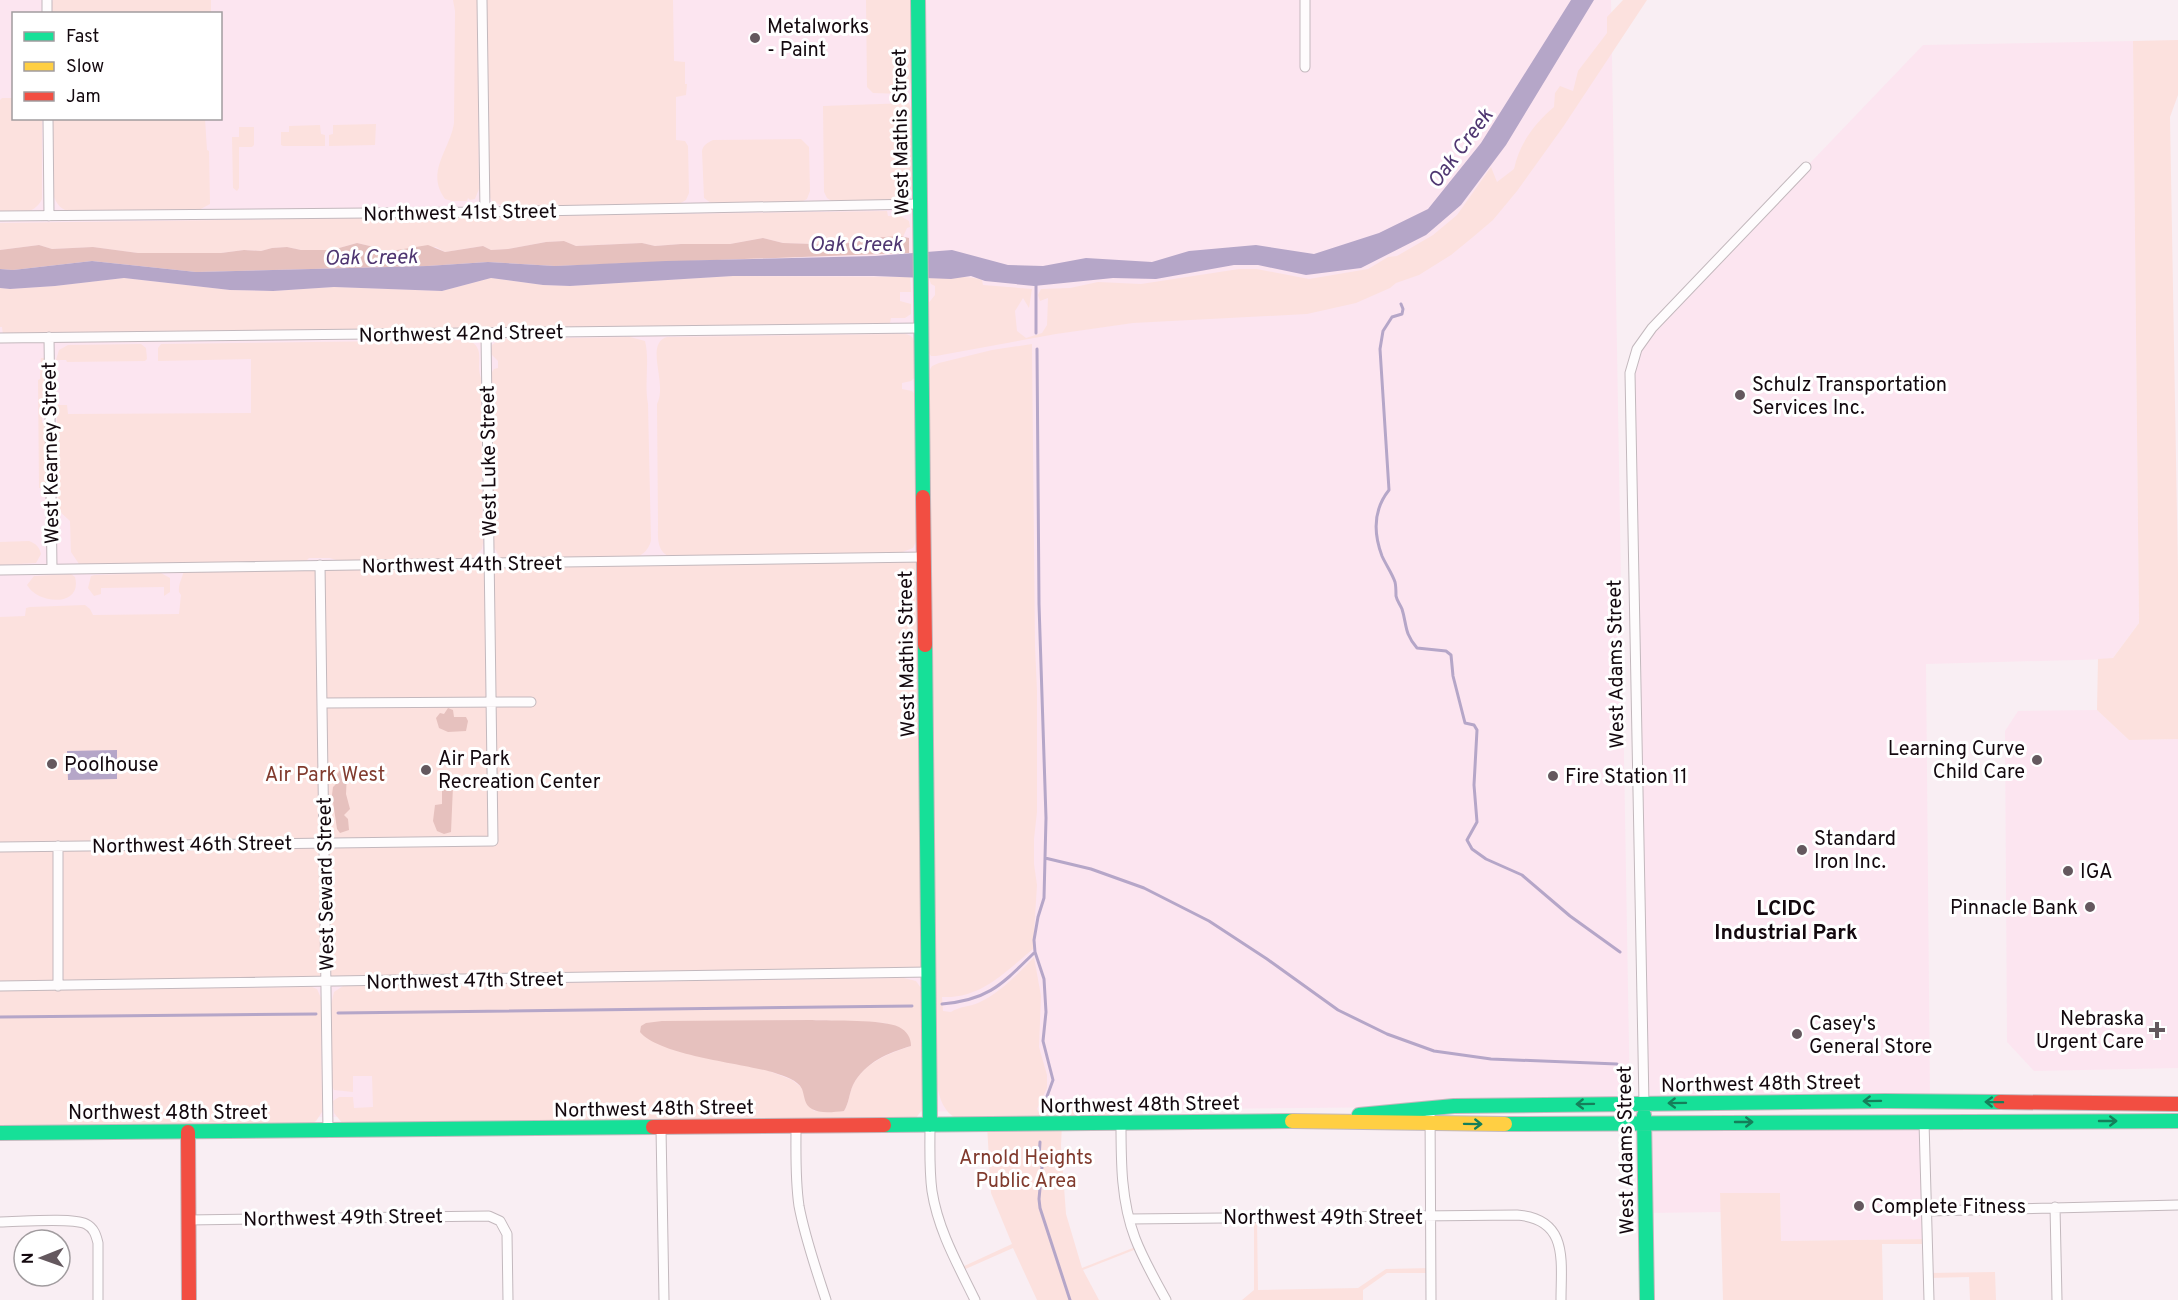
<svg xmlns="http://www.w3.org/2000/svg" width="2178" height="1300" viewBox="0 0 2178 1300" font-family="Overpass,sans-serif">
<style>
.built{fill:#fce5f0;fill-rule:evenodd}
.green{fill:#fce1de;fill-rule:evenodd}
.forest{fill:#e6c1be}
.water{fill:#b5a6c8}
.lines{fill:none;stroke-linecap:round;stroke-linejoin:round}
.stream{stroke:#b5a6c8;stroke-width:3}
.street-casing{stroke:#c3b8bd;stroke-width:11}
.fast-casing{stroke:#c3b8bd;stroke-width:16}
.slow-casing{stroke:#c3b8bd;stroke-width:16}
.jam-casing{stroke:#c3b8bd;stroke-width:16}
.street{stroke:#fefcfd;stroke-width:9}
.fast{stroke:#16e098;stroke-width:14}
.slow{stroke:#ffcf43;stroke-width:14}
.jam{stroke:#f24e42;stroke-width:14}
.oneway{stroke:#157f5a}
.poi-dot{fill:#64585e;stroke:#fff;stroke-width:2}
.labels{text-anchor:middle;stroke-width:6;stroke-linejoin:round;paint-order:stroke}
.poi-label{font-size:20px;fill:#13080e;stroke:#fff;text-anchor:start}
.street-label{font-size:20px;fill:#13080e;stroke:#fff}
.park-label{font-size:20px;fill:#813b2e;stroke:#fff}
.water-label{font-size:21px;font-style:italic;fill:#4f3671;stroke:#fff}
.neighbourhood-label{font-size:21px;font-weight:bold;fill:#13080e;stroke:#fff}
</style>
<rect width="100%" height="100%" fill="#f9eef3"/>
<path class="built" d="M0,0h1611l19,1105 -1630,15v-199l2,65 325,-4 -143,-414v52l-184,3zM14,14h206v104h-206z
M2133,41l6,582 -27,36 -186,5 4,437 -286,3 -14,-731 22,-45 271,-283z
M2097,710l32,30 49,-1v329l-144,3 -27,-29 -2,-311 13,-20z
M1924,1122l4,117 -147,2 -1,-48h-60l1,19 -75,1 -2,-90z"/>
<path class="green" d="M53,0h158v13h-160v-8z
M453,0h24l2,189 -4,10 -5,1 -2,-2 -1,3h-15l-7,-2c-20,-27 5,-49 9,-76l1,-112z
M486,0h187l1,61 11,1v22h2l-1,11 -10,2v43l9,1 3,5 1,47 -3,7 -7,4 -176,4v-2l-11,-5 -4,-7z
M866,0h45l1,80c-7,17 -23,13 -39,13l-6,-6z
M1623,0h24l-84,127 -46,64 -24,29 -20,17 -22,18 -32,20 -23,8 -6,5 -34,15 -49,11 -174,9 -77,11 -120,22h-5l-3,-4 -1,-47 8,-10v-9l-4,-2 -2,-6c18,1 37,-4 53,2l1,5 49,4 -3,19 -6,-10 -8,13 2,20 9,7 16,-5 5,-8 1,-27 -8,3 -2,-6 3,-6 29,-1 28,-6 43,2 98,-15h18l52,10 59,-10 20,-12 9,-1 36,-21 24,-20 34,-48 6,15 17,-13c5,-25 21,-46 40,-62l1,-14 5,-7 13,5 5,-20 29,-38v-16z
M2178,40v55l-8,22 8,457v165l-49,1 -32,-30 1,-51 15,-1 26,-35 -6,-582z
M2,98h11l1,20 28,1v80c-8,17 -26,14 -42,15v-114z
M909,103l3,8 1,51 -1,28 -2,4 -15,7 -62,1 -6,-4 -3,-6 -1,-86z
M52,119h153l2,31 2,1 1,53 -11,6 -125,3c-13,-3 -18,-8 -21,-20z
M376,124l-1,21 -46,1v-11l4,-1v-9z
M320,125l1,9 4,1v11h-42l-2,-1v-13h8v-6z
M239,127h15v18l-2,2h-13v41l-2,3 -4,-3 -1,-51h7z
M801,139l8,8 1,44 -3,8 -4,2 -88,3 -4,-1 -7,-5 -2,-47c1,-6 5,-8 11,-11z
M887,211l1,5h12l9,5 1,6 -3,1 -4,9 -33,1 -17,5 -40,1 -30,-1 -20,-5 -33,6h-49l-26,2 -13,-3 -66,3 -12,-5 -18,1 -38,7 -17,1 -8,-4 -38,6 -9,-5 -51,5 -11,-5 -17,-4 -25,7h-31l-14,-3 -15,1 -11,3 -17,-1 -23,3h-83l-45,-6 -41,2 -13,-4 -39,5v-27z
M733,276l177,1 1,15h-11v9l11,3v10l-6,4h-14l-1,5 -887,12 -1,-8h-2v-39l10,1 45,-3 69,-8 106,12 43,1 61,-4 108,4 49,-13 52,7 27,1z
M897,334c5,0 11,-1 15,3 6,9 4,32 2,41l-3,3 -9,2v6l10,2 5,6 1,140 -5,11 -13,5 -230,4c-14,-6 -12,-20 -12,-33l-1,-120c11,-21 -13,-60 10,-67z
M630,337l15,4c5,20 -1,42 3,63l3,137c-3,9 -7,13 -16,17l-134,1 -9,-15 -1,-143 5,-7 1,-7 -4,-3 -3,-9 4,-6 4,-1v-7l-8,-8 2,-8 8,-6z
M467,340c20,7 8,23 14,38l2,165 -1,6 -9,9 -134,3 -9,-3h-21l-3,3 -227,3 -8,-12 -1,-31 -12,-11 -1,-105h10l1,9 183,-1v-54l-93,2v-13l3,-4z
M141,344l5,4 1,11 -2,2 -78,1 -1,-2h-10l3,-10 9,-5z
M1032,344l3,302 2,45v121l-3,27v25l3,21 -4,64c-28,23 -52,50 -91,48l1,14 8,1c9,-6 18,-5 27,-9 22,-10 40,-29 56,-46l7,39 -2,51 8,28v13l-10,21 2,3 7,-1 6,-10 64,-2c-1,9 -2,14 -10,18l-150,1c-23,-11 -20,-53 -22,-76l-6,-669 4,-7 7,-3 53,-13z
M41,358h3v51h-2v14h3l1,65h-7l-1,-108 2,-1z
M29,541c7,3 10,5 12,13l-5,9 -36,2v-23z
M924,557l5,415 -927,14 -2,-5v-364l25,-1 1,-8 4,-1 55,-2 5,4 3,6 86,-1 2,-19 -2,-3c-1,-10 5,-15 5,-25z
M161,573l9,5v14l-6,4v-9l-63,1v6l-7,2 -6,-8 3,-12 4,-1z
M71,574l4,3c8,30 -37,28 -48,8l7,-9z
M904,978l12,3 7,10 1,116 -8,11 -10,2 -563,4 -9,-11 -1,-12 6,-4h14l1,11 19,-1 -1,-31h-19v16l-19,-2 -2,-4 -1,-81 3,-13 9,-6zM812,1020l74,3 25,23c-23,8 -46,16 -58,39 -4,9 -4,18 -9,26h-30l-13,-24 -9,-7 -146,-57z
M312,987l5,2 4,9 1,114 -6,9 -5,3 -68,2 -19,-2 -224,4v-138z
M1062,1124l-1,22 5,68 16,54 56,-22 1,2 -56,22 16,30h-62l-24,-52 -52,23 -1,-3 52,-24 -21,-51 -4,-68z
M1720,1193h60l1,48 147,-2v5h-46l1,56h-160z
M1254,1218h3l1,72 100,-2 28,-19 45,-1v5h-44l-24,17v10h-121l12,-10z
M1995,1272l1,28h-26l-1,-23 -41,1v-5z"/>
<path class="forest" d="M900,236l9,2v15l-354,13 -67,-4 -61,4 -231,6 -104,-11 -79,9 -13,-1v-19l39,-5 13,4 41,-2 45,6h83l23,-3 17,1 11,-3 15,-1 14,3h31l25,-7 17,4 11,5 43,-7 17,7 38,-6 8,4 17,-1 38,-7 18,-1 12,5 66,-3 13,3 26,-2h49l33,-6 20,5 30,1 40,-1 17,-5z
M448,708l5,2 1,7h12l2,4 -2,10 -18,1 -9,-4 -3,-10 4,-5 4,1z
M340,770l7,4 -1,20 4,15 -6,6 4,4 1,11 -9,3 -3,-4 -5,-34 1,-8 3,-3 1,-9z
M450,781l3,5 -2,46 -7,2 -7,-3 -4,-10 2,-16 7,-1v-22z
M812,1020c20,1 70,-1 87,7 8,4 12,11 12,19 -23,7 -46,16 -58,39 -4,9 -4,18 -9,26 -10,1 -24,3 -32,-2 -8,-4 -7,-12 -10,-20 -4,-9 -18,-13 -27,-16 -32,-10 -115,-17 -135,-41l1,-6 5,-3 16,-2z"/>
<path class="water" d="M1571,0h23l-88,145 -45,60 -35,30 -65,33 -55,7 -48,-10h-24l-78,14 -43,-1 -79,8 -49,-5 -14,-5 -20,3 -77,-3h-141l-163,10 -27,-1 -52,-7 -49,13 -108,-4 -61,4 -43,-1 -106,-12 -69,8 -45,3 -10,-1v-19l13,1 79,-9 104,11 231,-6 61,-4 67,4 111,-5 209,-5 77,-6 56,15 35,1 43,-8 66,4 37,-11 67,-6 58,9 65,-21 49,-24 53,-66z
M117,750v29l-49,1 -1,-29z"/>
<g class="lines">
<path class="stream" d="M1401,304l2,5 -1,5 -10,3 -9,14 -3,18 9,141c-16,20 -16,42 -7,66 4,9 10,17 13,26 1,4 1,9 1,14 1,5 4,8 6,13 5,16 2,24 15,39l29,3 5,4 2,21 12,47 9,2 3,5 -3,55 3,37 -10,18 5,9 14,10 36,16 48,41 50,36
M1036,333v-49
M1037,349l2,255 7,214 -2,80 -6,19 -4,23 1,12 9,27 2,33 -3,29 10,39 -11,30
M1045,858l46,11 53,19 65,33 58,38 71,51 49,24 47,17 57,8 126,5
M942,1004c47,-4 60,-20 92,-51
M338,1013l574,-7
M0,1017l316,-3
M1040,1142l-1,17 3,8 -3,32 1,9 30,92"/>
<defs>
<path id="street" d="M47,0v14
M482,0l3,212
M1305,0v67
M48,118l1,98
M0,216l485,-4 435,-8
M49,337l3,232
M0,338l921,-10
M320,565l8,566
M0,570l924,-13
M322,703l209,-1
M58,846v140
M0,847l493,-6 -7,-507
M0,986l929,-14
M1644,1104l-14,-731 7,-24 15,-21 154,-161
M1430,1107l1,193
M1924,1122l5,178
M1121,1123c0,39 0,78 14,115 8,21 20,42 31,62
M930,1125c0,22 -1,44 2,66 6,39 26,74 43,109
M796,1126c0,27 -1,53 3,80 6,32 17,63 27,94
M661,1128l3,172
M2055,1207l2,93
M1927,1211l251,-6
M1129,1219l388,-4c52,4 44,46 44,85
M188,1220l301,-4 11,5 7,13 1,66
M0,1222c18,0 72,-5 86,2 8,4 10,11 12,19v57"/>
<path id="fast" d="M918,0l5,497
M925,645l5,480
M1359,1115l95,-9 431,-5 115,1
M1644,1115l3,185
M1505,1124l673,-3
M884,1125l408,-4
M0,1133l653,-6"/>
<path id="slow" d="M1292,1121l213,3"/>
<path id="jam" d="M923,497l2,148
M2000,1102l178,2
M653,1127l231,-2
M188,1132l1,168"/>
</defs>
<use href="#street" class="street-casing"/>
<use href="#fast" class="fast-casing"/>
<use href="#slow" class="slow-casing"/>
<use href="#jam" class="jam-casing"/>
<use href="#street" class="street"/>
<use href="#fast" class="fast"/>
<use href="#slow" class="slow"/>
<use href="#jam" class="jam"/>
</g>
<defs><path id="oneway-shaft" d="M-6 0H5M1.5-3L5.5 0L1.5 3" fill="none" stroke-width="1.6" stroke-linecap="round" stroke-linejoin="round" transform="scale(1.5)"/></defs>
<g class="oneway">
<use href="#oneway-shaft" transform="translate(1872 1101) rotate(179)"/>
<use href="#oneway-shaft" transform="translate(1994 1102) rotate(-179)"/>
<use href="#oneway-shaft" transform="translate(1677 1103) rotate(179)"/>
<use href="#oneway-shaft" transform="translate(1585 1104) rotate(179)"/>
<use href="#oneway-shaft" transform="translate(2108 1121)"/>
<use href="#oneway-shaft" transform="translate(1744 1122)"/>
<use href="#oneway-shaft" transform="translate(1473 1124) rotate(1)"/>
</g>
<g class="poi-dot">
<circle cx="755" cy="38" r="6"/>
<circle cx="1740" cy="395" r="6"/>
<circle cx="2037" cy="760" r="6"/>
<circle cx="52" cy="764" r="6"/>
<circle cx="426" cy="770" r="6"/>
<circle cx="1553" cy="776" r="6"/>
<circle cx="1802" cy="850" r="6"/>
<circle cx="2068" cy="871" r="6"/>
<circle cx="2090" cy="907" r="6"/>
<path d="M2154 1021h6v6h6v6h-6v6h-6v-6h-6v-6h6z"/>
<circle cx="1797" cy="1034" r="6"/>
<circle cx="1859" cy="1206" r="6"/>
</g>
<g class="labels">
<g class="poi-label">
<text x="767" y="33">Metalworks<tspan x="767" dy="23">- Paint</tspan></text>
<text x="1752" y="391">Schulz Transportation<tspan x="1752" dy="23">Services Inc.</tspan></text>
<text x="2025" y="755" text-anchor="end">Learning Curve<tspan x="2025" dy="23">Child Care</tspan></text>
<text x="438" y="765">Air Park<tspan x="438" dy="23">Recreation Center</tspan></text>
<text x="64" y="771">Poolhouse</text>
<text x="1565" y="783">Fire Station 11</text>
<text x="1814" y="845">Standard<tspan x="1814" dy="23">Iron Inc.</tspan></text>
<text x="2080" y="878">IGA</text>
<text x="2078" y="914" text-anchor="end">Pinnacle Bank</text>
<text x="2144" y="1025" text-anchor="end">Nebraska<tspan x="2144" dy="23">Urgent Care</tspan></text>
<text x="1809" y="1030">Casey's<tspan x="1809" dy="23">General Store</tspan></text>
<text x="1871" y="1213">Complete Fitness</text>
</g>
<g class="street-label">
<text transform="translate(900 132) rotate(-91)" y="7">West Mathis Street</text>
<text transform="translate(460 212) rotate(-1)" y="7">Northwest 41st Street</text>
<text transform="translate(461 333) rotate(-1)" y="7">Northwest 42nd Street</text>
<text transform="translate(50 453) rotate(-91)" y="7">West Kearney Street</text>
<text transform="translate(488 461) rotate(-91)" y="7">West Luke Street</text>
<text transform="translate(462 564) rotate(-1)" y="7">Northwest 44th Street</text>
<text transform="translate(906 654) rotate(-91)" y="7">West Mathis Street</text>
<text transform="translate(1615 664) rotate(-91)" y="7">West Adams Street</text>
<text transform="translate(192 844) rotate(-1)" y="7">Northwest 46th Street</text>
<text transform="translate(325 884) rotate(-91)" y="7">West Seward Street</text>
<text transform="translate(465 980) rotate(-1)" y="7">Northwest 47th Street</text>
<text transform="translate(1761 1083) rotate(-1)" y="7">Northwest 48th Street</text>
<text transform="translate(1140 1104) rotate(-1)" y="7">Northwest 48th Street</text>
<text transform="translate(654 1108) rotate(-1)" y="7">Northwest 48th Street</text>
<text x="168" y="1119">Northwest 48th Street</text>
<text transform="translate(1625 1150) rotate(-91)" y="7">West Adams Street</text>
<text transform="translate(343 1217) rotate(-1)" y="7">Northwest 49th Street</text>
<text x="1323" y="1224">Northwest 49th Street</text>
</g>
<g class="park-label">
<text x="325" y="781">Air Park West</text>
<text x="1026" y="1164">Arnold Heights<tspan x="1026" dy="23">Public Area</tspan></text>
</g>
<g class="water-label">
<text transform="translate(1460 148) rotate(-53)" y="7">Oak Creek</text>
<text x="856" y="251">Oak Creek</text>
<text transform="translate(371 257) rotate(-1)" y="7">Oak Creek</text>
</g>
<g class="neighbourhood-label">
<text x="1786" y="915">LCIDC<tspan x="1786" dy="24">Industrial Park</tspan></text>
</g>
</g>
<rect x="12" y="12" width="210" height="108" fill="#ffffff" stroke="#a19c9f" stroke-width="1.5"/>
<rect x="24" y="32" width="30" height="9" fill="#16e098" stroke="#a19c9f" stroke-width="1.5"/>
<text x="66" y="42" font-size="18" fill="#13080e">Fast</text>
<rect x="24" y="62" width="30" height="9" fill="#ffcf43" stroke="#a19c9f" stroke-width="1.5"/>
<text x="66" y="72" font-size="18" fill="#13080e">Slow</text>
<rect x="24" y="92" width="30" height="9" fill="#f24e42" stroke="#a19c9f" stroke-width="1.5"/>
<text x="66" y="102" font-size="18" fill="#13080e">Jam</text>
<g transform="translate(42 1258) rotate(269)"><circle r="28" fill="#ffffff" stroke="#a19c9f" stroke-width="1.5"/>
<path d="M0-4.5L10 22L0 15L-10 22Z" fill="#64585e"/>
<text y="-9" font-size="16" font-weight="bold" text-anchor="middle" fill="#13080e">N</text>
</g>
</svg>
